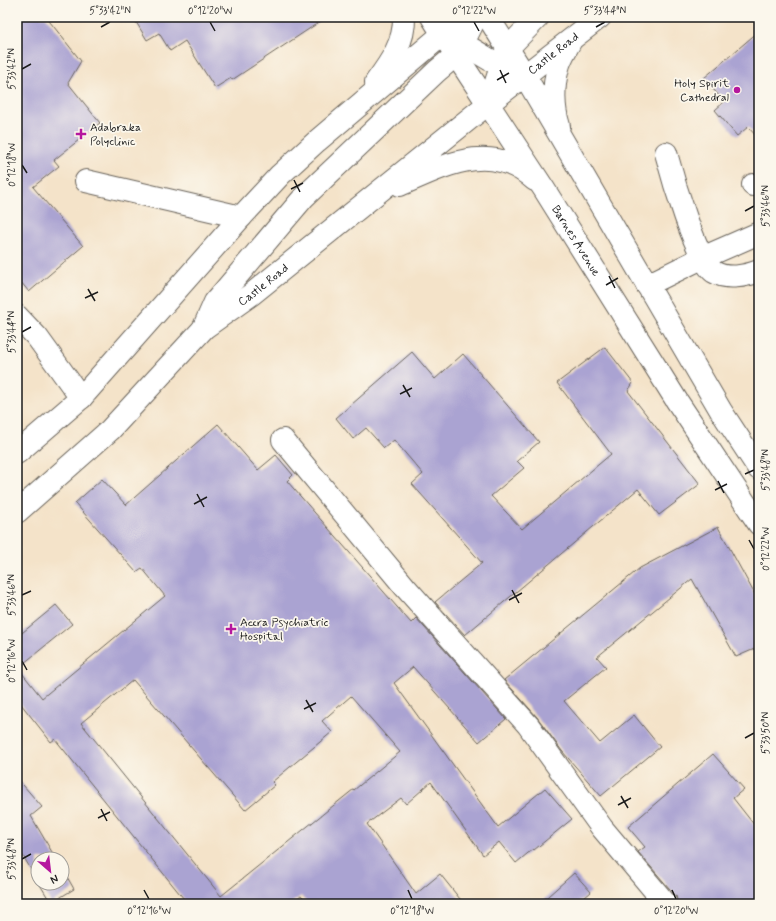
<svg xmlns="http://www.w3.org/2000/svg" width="776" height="921" viewBox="0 0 776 921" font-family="Mynerve,sans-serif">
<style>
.building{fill:#aaa3d2;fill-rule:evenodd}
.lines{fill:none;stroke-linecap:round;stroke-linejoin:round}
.minor-casing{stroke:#686259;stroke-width:24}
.major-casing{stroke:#686259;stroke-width:24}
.minor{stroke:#fff;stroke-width:22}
.major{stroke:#fff;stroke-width:22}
.ticks{fill:none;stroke:#1c1c1c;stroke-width:1.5}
.poi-dot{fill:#b5179e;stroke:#fbf7ec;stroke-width:1.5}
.labels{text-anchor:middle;stroke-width:3.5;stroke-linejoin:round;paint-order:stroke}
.street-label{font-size:12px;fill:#1c1c1c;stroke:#fbf7ec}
.poi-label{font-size:12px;fill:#1c1c1c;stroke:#fbf7ec;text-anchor:start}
.neatline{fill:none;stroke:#1c1c1c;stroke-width:1.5}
.ticks-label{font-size:10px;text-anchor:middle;fill:#1c1c1c}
</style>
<rect width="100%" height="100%" fill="#fbf7ec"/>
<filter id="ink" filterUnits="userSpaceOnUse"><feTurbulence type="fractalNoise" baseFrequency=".025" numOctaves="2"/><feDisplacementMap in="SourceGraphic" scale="8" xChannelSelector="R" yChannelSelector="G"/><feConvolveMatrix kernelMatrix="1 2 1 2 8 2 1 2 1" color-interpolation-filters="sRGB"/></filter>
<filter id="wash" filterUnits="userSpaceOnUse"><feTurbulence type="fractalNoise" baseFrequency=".012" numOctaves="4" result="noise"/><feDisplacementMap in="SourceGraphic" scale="16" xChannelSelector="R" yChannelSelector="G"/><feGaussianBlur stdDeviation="0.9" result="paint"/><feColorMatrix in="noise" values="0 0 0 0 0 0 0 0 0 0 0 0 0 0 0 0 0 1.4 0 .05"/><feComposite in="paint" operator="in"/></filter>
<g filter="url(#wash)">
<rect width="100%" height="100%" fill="#f4e3c9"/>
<g id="blocks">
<path class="building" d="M17,17h29l35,44 -13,22 32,40 -46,37 5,6 -26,21 50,59 -54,46 -12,-15z
M133,17h194l-95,63 -1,-2 -16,10 -30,-47 -15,10 -11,-18 -12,7z
M759,31v108l-11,-12 -11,9 -22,-26 9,-8 -20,-24z
M605,347l28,36 -5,8 72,93 -41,31 -21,-26 -173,146 -30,-33 47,-39 -70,-79 11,-10 -29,-34 -10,8 -18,-20 -13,11 -17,-21 76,-66 23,27 28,-25 76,88 -22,19 7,7 -33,28 31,33 89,-75 -54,-71z
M218,424l40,46 18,-15 17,20 -6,6 124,142 5,-5 90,101 -27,23 -66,-75 -19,16 104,144 47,-39 27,31 -38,31 -1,-1 -17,14 -17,-21 -16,13 -52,-73 -25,22 -5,-6 -34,26 49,70 24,-20 24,30h-156l-7,-8 -11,8h-102l-133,-165 -4,3 -34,-43v-62l39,-32 16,19 -54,44 24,30 123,-102 -23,-28 -6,4 -61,-69 27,-24 24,26zM133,680l112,130 30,-25 -3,-3 60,-50 -10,-11 29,-25 49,56 -46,38v-1l-133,107 -140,-173z
M718,527l41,75v45l-23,10 -44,-78 -95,78 9,10 -42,34 36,42 34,-28 26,32 -59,49 -39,-45 -25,-34 -33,-37 136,-112z
M713,754l31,35 -11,9 26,33v73h-81l-2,-8 -38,-44 7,-5 -17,-20z
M17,778l25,29 -11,9 25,43h-18v22l-21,-35z
M62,868l12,21 -23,14 -12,-20h23z
M574,873l17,19 -14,12h-38z"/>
</g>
</g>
<g filter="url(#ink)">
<use href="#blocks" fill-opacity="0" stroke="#686259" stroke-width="1"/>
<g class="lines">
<defs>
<path id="minor" d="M666,153c6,23 30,107 48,119 13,8 32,4 45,-1
M86,181l155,36
M753,185h6
M647,285l55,-27 57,-25
M17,316l20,21 44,61
M283,440l122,147 123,138 74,103 64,76"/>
<g id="major">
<path id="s1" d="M432,17l24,38 88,134 133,212 82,123"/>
<path d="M488,17l37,59 196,335 38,58"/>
<path d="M450,37c22,10 41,26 64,35"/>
<path d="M376,82c14,-19 29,-40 28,-65"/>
<path d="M489,103l18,-54 31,-32"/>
<path d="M559,126c-6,-18 -6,-40 -1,-58 2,-9 8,-18 12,-26"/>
<path d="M400,185c46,-20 91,-45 135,-5"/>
<path d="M204,327l11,-25 89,-105 133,-126 19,-16 7,-12 13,-26"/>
<path d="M17,453l64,-55 160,-181 39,-42 37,-34 126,-107 23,-17"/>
<path id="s2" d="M17,512l93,-82 94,-102 48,-34 237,-191 111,-86"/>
</g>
</defs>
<use href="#minor" class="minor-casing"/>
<use href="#major" class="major-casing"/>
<use href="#minor" class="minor"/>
<use href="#major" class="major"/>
</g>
</g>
<path class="ticks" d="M210,22l5,9M474,22l5,9M101,27l9,-5M596,27l9,-5M22,69l9,-5M500,70l6,13M497,80l12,-7M22,165l5,8M294,180l6,12M291,189l12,-6M745,211l9,-5M609,276l6,12M606,285l12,-7M88,289l7,12M85,298l13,-6M22,332l9,-5M403,385l7,12M400,394l12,-6M745,474l9,-4M718,481l6,12M715,490l12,-6M197,494l7,13M194,504l13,-7M749,540l5,9M512,590l7,13M22,595l9,-4M509,600l13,-7M22,661l5,9M306,700l7,12M304,709l12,-6M745,738l9,-5M621,796l7,12M618,805l13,-7M101,809l6,12M98,818l12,-6M22,859l9,-5M144,890l5,9M408,890l4,9M672,890l4,9"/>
<g class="poi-dot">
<circle cx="737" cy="90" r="4"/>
<path d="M79 128h4v4h4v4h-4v4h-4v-4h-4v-4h4z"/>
<path d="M229 623h4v4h4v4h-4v4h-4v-4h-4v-4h4z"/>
</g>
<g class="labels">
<g class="street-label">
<text dy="4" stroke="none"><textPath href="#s2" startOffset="707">Castle Road</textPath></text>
<text dy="4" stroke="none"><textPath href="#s1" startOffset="266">Barnes Avenue</textPath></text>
<text dy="4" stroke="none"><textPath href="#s2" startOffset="336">Castle Road</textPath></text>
</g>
<g class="poi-label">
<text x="729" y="87" text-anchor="end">Holy Spirit<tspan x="729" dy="14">Cathedral</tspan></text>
<text x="90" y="131">Adabraka<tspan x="90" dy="14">Polyclinic</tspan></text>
<text x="240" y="626">Accra Psychiatric<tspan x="240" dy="14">Hospital</tspan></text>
</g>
</g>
<rect width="776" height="921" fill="none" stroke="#fbf7ec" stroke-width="44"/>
<g transform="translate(50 871) rotate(152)"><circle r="19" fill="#fbf7ec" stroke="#a29f99"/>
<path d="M0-3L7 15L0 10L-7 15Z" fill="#b5179e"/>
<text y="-6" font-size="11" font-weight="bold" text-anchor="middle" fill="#1c1c1c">N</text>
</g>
<rect x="22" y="22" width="732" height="877" class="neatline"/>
<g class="ticks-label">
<text x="110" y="14">5°33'42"N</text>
<text x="210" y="14">0°12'20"W</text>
<text x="474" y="14">0°12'22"W</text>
<text x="605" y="14">5°33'44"N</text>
<text transform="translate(11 69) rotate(-90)" y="4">5°33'42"N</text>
<text transform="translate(11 165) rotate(-90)" y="4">0°12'18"W</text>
<text transform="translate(765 206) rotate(-90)" y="4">5°33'46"N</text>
<text transform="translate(11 332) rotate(-90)" y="4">5°33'44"N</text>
<text transform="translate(765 470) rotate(-90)" y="4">5°33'48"N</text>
<text transform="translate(765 549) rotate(-90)" y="4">0°12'22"W</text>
<text transform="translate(11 595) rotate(-90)" y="4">5°33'46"N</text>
<text transform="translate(11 661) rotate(-90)" y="4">0°12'16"W</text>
<text transform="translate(765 733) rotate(-90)" y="4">5°33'50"N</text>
<text transform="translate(11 859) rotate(-90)" y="4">5°33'48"N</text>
<text x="149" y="914">0°12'16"W</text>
<text x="412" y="914">0°12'18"W</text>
<text x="676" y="914">0°12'20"W</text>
</g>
</svg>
